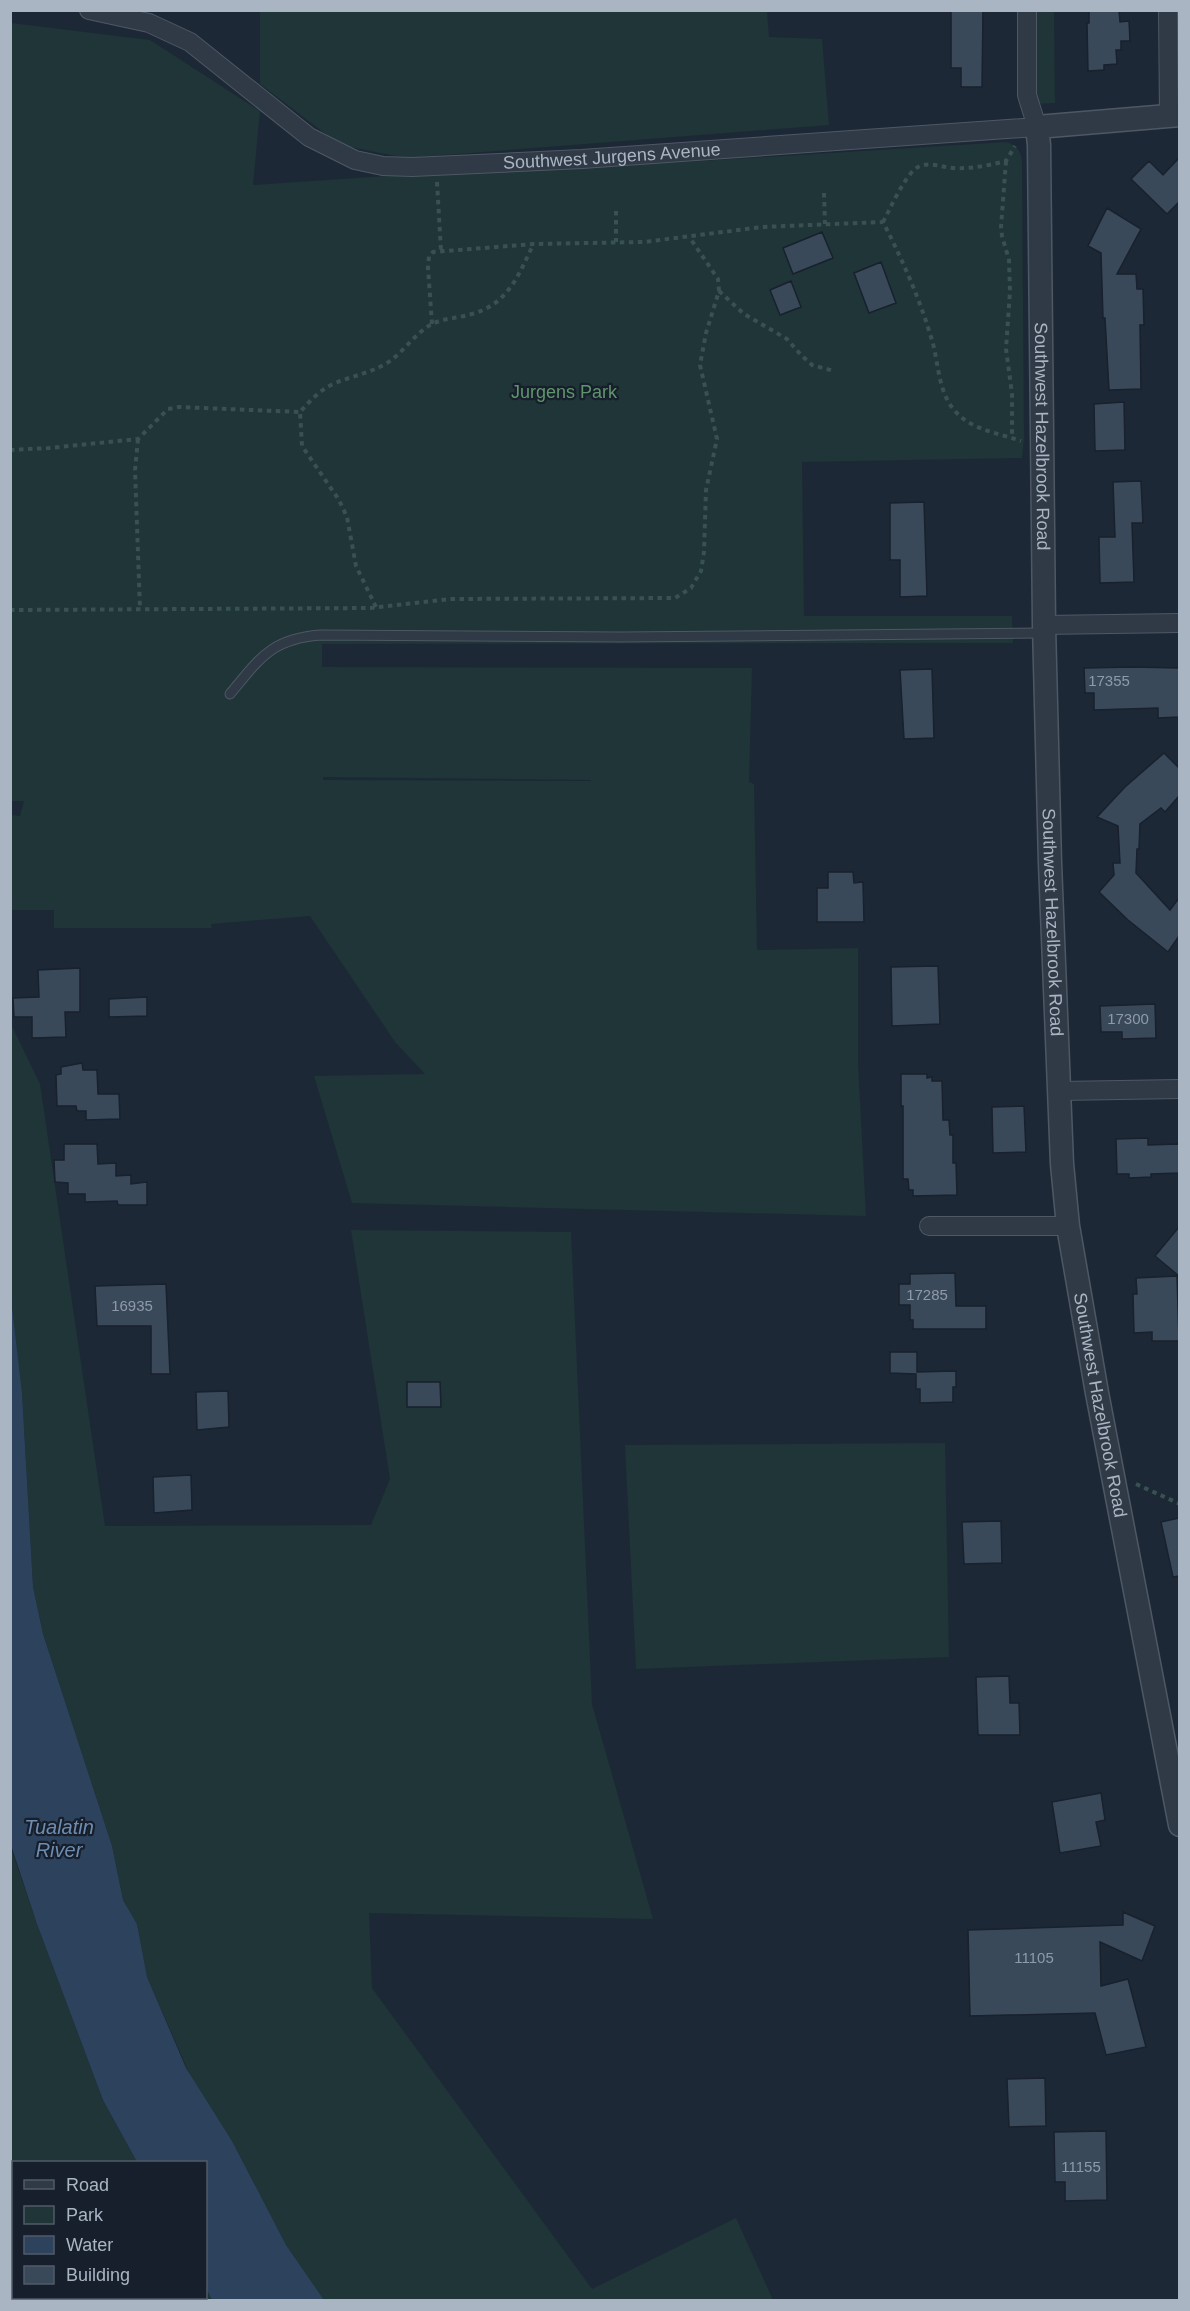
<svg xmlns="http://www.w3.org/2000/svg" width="1190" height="2311" viewBox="0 0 1190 2311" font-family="Arial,sans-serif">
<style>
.green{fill:#1f3537;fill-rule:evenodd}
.water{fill:#2d435d}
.building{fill:#3a4959;stroke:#18212d;stroke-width:1.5}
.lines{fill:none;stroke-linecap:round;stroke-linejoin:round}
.service-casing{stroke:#4e5865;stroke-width:11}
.minor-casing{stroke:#4e5865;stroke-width:20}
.tertiary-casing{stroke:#4e5865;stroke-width:25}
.path{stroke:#395152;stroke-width:4;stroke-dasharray:4.5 4.5;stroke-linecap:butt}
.service{stroke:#303a47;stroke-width:9}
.minor{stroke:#303a47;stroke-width:18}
.tertiary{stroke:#303a47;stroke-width:22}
.labels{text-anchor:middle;stroke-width:4.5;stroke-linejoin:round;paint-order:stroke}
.number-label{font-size:15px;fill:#8e9aa9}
.street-label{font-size:18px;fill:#aab5c4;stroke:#161f2b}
.park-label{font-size:18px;fill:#60956b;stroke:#161f2b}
.water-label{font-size:20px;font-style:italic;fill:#6f8db0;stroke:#161f2b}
</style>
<rect width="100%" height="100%" fill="#1d2836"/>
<path class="green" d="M260,11h507l2,26 53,2 7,86 -423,33 -66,-13 -80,-61z
M1032,11h22l1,92 -23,1z
M11,23l139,17 110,71 -7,74 148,-10 283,-13 322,-20c12,3 16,11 16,23l2,274 -2,19 -220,4 2,154h208l1,27 -691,1v23l430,1 -3,114 5,2 3,166 101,-2v115l8,153 -514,-13 -38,-127 111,-2 -30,-32 -85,-126 -99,8 1,4h-158v-18h-43v-95l9,1 4,-15h-14zM323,777l268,3v1l-268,-1z
M10,1022l30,62 65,442 266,-1 19,-46 -39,-249 220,2 21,472 61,215 -284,-6 3,75 220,301 144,-71 37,82h-449l-38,-55 -54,-104 -42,-66 -43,-98 -10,-53 -14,-24 -11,-54 -69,-212 -10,-47 -11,-194 -12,-94z
M945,1443l4,214 -313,12 -11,-224z
M10,1845l27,79 66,176 34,62h-123v136h192v-10l6,12h-201z"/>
<path class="water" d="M11,1299l11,94 11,194 10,47 69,212 11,54 14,24 10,53 39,91 46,73 54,104 38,55h-112l-6,-12v-126h-69l-34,-62 -66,-176 -26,-79z"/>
<path class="building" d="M951,10h32l-1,77h-21v-19h-10z
M1089,10h30l1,12 9,-1 1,20h-9v9h-5l1,14 -13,1v5l-16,1 -1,-48h2z
M1179,158v44l-12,12 -36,-35 18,-18 14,14z
M1107,208l34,21 -24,45h19l1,15h6l1,36h-4l1,64 -32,1 -4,-72h-2l-2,-65 -13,-7z
M822,232l11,26 -40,16 -10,-26z
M881,262l15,41 -27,10 -15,-40z
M791,281l10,26 -21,8 -10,-25z
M1124,402l1,48 -30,1 -1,-47z
M1141,481l2,42h-11l2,59 -34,1 -1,-46h16l-2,-55z
M924,502l3,94 -27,1v-37h-10v-57z
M1132,667l47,1v49l-21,1v-10l-64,2v-17h-9l-1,-25z
M932,669l2,69 -30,1 -4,-69z
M1164,753l15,15v28l-14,16 -4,-4 -21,16 -1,25h-2l-1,24 34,37 9,-12v38l-11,16 -40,-32 -29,-28 15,-17 -1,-12h7l-2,-37 -21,-9 28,-30z
M828,872h25l1,11 9,-1 1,40h-47v-34h11z
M938,966l2,58 -48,2 -1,-59z
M80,968v44h-15l1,25 -34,1v-21h-18l-1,-19 26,-1 -1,-27z
M147,997v19l-38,1v-18z
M1155,1004l1,34 -34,1v-7h-21l-1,-26z
M82,1063l1,7h14l1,24h21l1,25 -34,1v-9h-9l-1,-5h-19l-1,-31 5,-1v-7z
M901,1074h26v4l5,-1v4h10l1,39h6l1,15h3v28h3l1,32 -44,1v-6h-4l-1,-11h-5v-73h-2z
M1024,1106l2,46 -33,1 -1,-46z
M1148,1138v7l31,-1v29l-28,1v3l-22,1v-4h-12l-1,-35z
M64,1144h33l1,20 18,-1v13l15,-1v9l16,-2v23h-29l-1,-4 -32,1v-8h-17v-11l-13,-1 -1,-22h10z
M1179,1227v49l-24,-20z
M955,1273l1,33h30v23h-73v-9h-3v-15h-11v-21h11v-10z
M1177,1276l2,65h-27v-9l-18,1 -1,-39h4l-1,-16z
M166,1284l4,90h-19v-48h-54l-2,-40z
M890,1352h27v20l39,-1v16h-3v15l-33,1v-14h-4v-15l-26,-1z
M407,1382h33l1,25h-34z
M228,1391l1,36 -32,3 -1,-38z
M191,1475l1,35 -38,3 -1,-36z
M1179,1518v58l-6,1 -12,-55z
M1001,1521l1,42 -38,1 -2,-42z
M1009,1676l1,27h9l1,32h-42l-2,-58z
M1101,1793l4,27 -9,2 5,24 -41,7 -8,-51z
M1123,1912l32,14 -13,35 -42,-19 1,44 27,-7 18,68 -40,8 -11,-42 -125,3 -2,-86 155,-5z
M1045,2078l1,48 -37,1 -2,-48z
M1106,2131l1,69 -42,1v-19h-10l-1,-50z"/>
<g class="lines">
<defs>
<path id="service" d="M230,694c30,-36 41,-55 90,-59l301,2 423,-4"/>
<g id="minor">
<path id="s1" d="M89,10l60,13 41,19 119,95 46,23 28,6 29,1 170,-8 455,-32 -10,-32v-85"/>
<path d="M1168,10l1,105"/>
<path d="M1044,625l136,-2"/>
<path d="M1060,1091l120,-2"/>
<path d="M929,1226h139"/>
</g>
<g id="tertiary">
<path id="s2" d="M1180,115l-143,12 2,18 5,480 6,238 12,301 6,62 29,167 83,432"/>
</g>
</defs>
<use href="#service" class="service-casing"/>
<use href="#minor" class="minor-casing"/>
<use href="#tertiary" class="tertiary-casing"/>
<path class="path" d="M1006,161l-5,66 1,9 7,24 1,31 -4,58 6,45v44
M437,182l4,69
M824,193l1,31
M616,211v31
M883,222c7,-13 23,-49 35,-55 13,-6 24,1 37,1 17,1 35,-3 51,-7l9,-15
M719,291l25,23 43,25 14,16 11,10 22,6
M432,324l-4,-56 1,-12 4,-4 101,-8 110,-2 118,-15 121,-5c19,37 36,75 48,115 8,24 6,54 24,74 16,19 44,22 66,30
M138,439l-3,31 5,139
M10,450l39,-2 89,-9 30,-30 11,-2 121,5
M376,607l-20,-41 -9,-49 -8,-17 -37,-54 -2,-34c9,-10 19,-21 31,-27 19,-9 38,-11 56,-22 16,-10 28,-30 45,-39 12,-6 27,-6 40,-10 36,-10 46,-38 61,-69
M10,610l361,-2 79,-9 225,-1 16,-10 10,-17 3,-19 2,-62 11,-51 -17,-74 6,-32 13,-42 -1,-12 -28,-41
M1136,1484l44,20"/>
<use href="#service" class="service"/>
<use href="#minor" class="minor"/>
<use href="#tertiary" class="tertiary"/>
</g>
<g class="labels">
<g class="number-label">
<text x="1109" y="686">17355</text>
<text x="1128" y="1024">17300</text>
<text x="927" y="1300">17285</text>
<text x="132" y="1311">16935</text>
<text x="1034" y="1963">11105</text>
<text x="1081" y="2172">11155</text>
</g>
<g class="street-label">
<text dy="6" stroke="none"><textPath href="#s1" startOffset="568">Southwest Jurgens Avenue</textPath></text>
<text dy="6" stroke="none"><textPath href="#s2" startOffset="453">Southwest Hazelbrook Road</textPath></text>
<text dy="6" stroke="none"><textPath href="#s2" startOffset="939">Southwest Hazelbrook Road</textPath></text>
<text dy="6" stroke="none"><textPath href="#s2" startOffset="1425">Southwest Hazelbrook Road</textPath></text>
</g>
<g class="park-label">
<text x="564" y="398">Jurgens Park</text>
</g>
<g class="water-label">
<text x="59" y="1834">Tualatin<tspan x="59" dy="23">River</tspan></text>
</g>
</g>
<rect width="1190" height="2311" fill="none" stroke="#aab5c4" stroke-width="24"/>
<rect x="12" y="2161" width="195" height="138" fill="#161f2b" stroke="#515b68" stroke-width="1.5"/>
<rect x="24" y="2180" width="30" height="9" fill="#303a47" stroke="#515b68" stroke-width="1.5"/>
<text x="66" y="2191" font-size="18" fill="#aab5c4">Road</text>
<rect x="24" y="2206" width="30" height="18" fill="#1f3537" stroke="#515b68" stroke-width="1.5"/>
<text x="66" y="2221" font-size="18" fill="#aab5c4">Park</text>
<rect x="24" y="2236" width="30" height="18" fill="#2d435d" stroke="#515b68" stroke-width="1.5"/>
<text x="66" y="2251" font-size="18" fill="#aab5c4">Water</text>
<rect x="24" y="2266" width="30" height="18" fill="#3a4959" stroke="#515b68" stroke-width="1.5"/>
<text x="66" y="2281" font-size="18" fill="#aab5c4">Building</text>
</svg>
